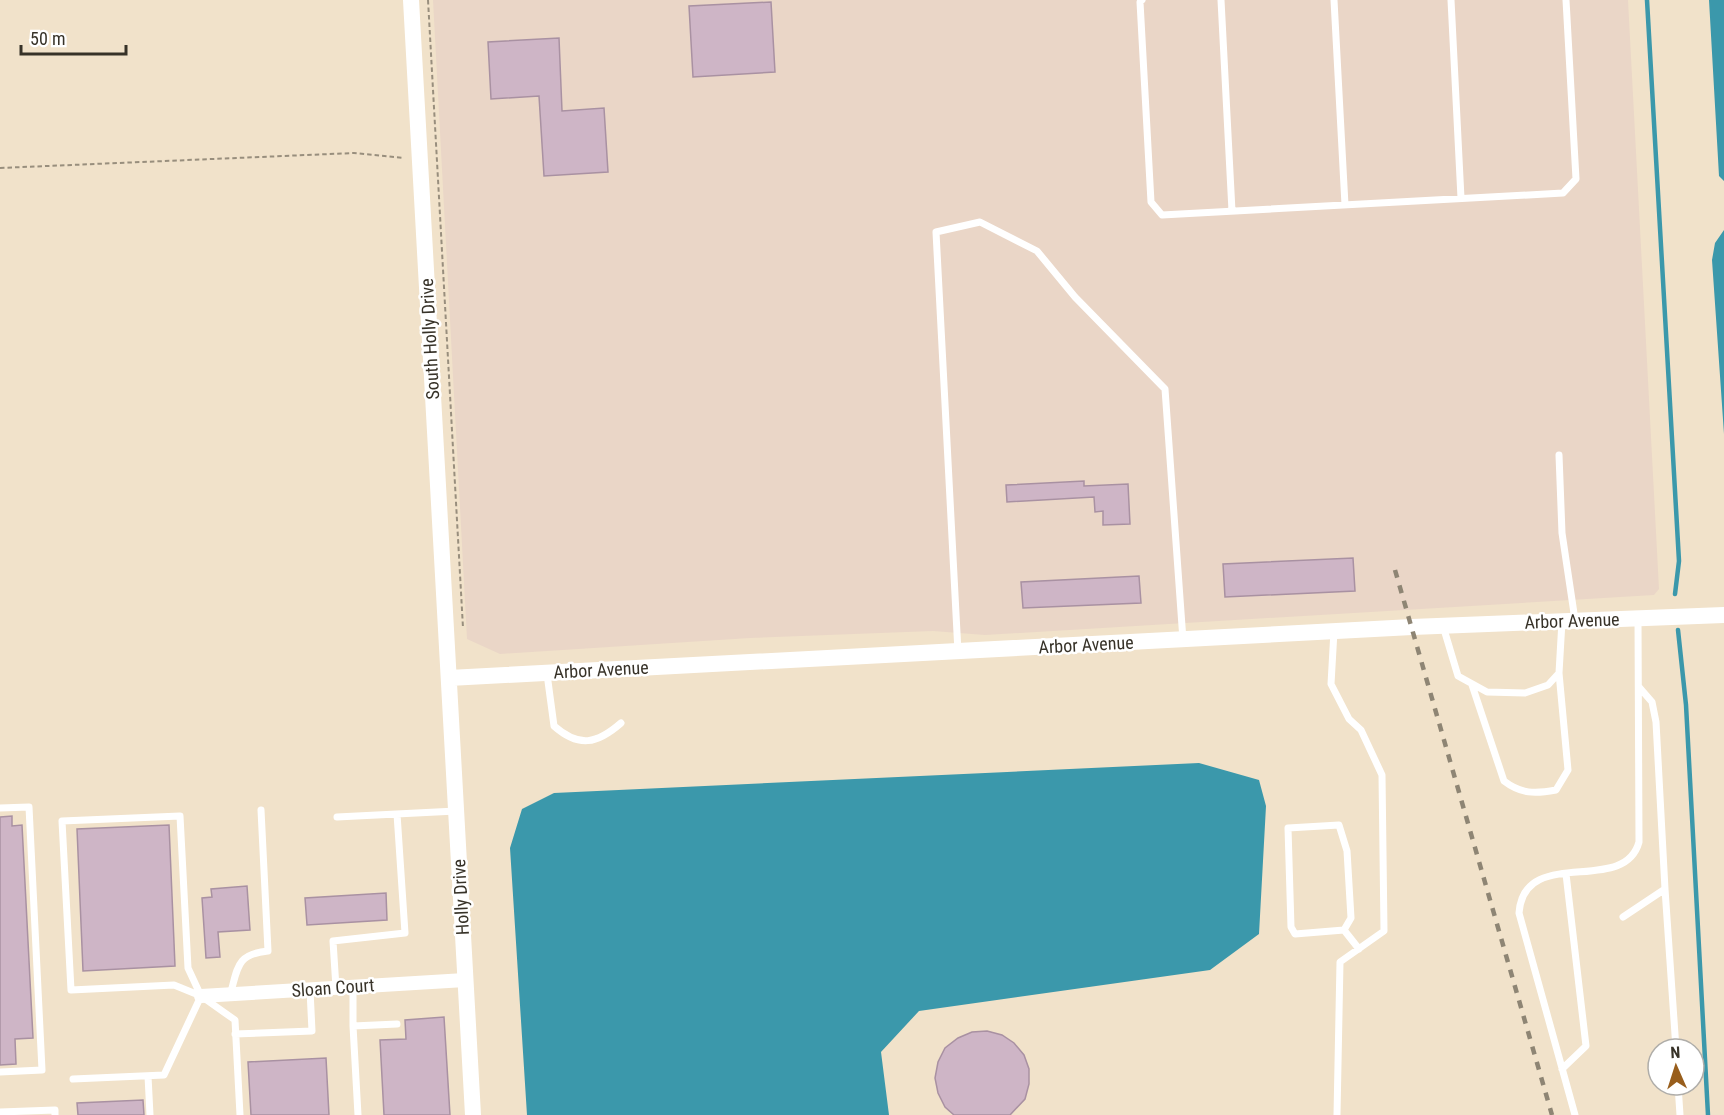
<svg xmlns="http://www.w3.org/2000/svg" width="1724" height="1115" viewBox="0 0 1724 1115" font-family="'Roboto Condensed',sans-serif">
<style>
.industrial{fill:#ead6c7}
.water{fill:#3b98ab}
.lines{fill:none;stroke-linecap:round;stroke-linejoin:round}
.stream{stroke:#3b98ab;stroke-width:4.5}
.building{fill:#ceb5c6;stroke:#a991a2;stroke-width:1.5}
.path{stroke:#988e7d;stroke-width:2;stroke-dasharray:4.5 3;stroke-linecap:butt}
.service{stroke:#fff;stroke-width:7}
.minor{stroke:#fff;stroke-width:14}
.tertiary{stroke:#fff;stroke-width:16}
.rail{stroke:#8e8574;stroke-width:4.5;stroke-dasharray:8 8;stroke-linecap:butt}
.labels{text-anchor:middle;stroke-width:5;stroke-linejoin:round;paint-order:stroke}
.street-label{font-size:18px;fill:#373228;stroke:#fff}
</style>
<rect width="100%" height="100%" fill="#f1e2ca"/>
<path class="industrial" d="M433,0h1195l31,589 -5,6 -669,40 -52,-4 -183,7 -250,16 -33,-15z"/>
<path class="water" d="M1709,0h15v181l-5,-5z
M1724,230v204l-12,-174 3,-17z
M1199,763l60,17 7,26 -7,128 -49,36 -291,41 -38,41 8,63h-362l-17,-267 12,-39 32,-16z"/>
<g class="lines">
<path class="stream" d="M1647,0l32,561 -4,33
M1678,630l8,75 22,410"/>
</g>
<path class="building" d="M771,2l4,70 -82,5 -4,-71z
M559,38l3,73 42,-3 4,64 -64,4 -5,-80 -48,3 -3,-57z
M1084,481v5l44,-2 2,40 -27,1v-14l-8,1 -1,-15 -87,5 -1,-17z
M1353,558l2,33 -130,6 -2,-33z
M1139,576l2,27 -118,5 -2,-26z
M12,816v10l10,-1 11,213 -18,1 1,25 -16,1v-248z
M169,825l6,141 -92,5 -6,-142z
M247,886l3,44 -32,2 2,25 -14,1 -4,-60 10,-1 -1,-8z
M386,893l1,27 -80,5 -2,-27z
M444,1017l6,98h-66l-4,-75 26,-1 -1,-19z
M987,1031l15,4 12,8 10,12 5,14v15l-4,15 -15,16h-56l-9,-8 -7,-14 -3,-15 3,-16 7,-14 13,-10 14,-6z
M326,1058l3,57h-78l-3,-53z
M143,1100l1,15h-66l-1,-12z"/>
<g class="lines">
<path class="path" d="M428,0l35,628
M0,168l354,-15 50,5"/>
<path class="service" d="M1142,0l-2,2 11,200 11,13 401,-22 13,-14 -10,-179
M1221,0l11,211
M1334,0l11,205
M1451,0l10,198
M1559,455l3,78 13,87
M1443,626l15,50 29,16 38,1 23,-8 11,-12 3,-52
M1334,631l-3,53 18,35 12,11 21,45 2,156 -44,31 -3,153
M958,652l-22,-420 44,-10 57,29 38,46 90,92 18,251
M547,674l7,52c25,22 43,18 67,-3
M1472,685l32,96c17,13 31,13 52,9l12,-20 -9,-97
M1639,687l13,15 4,20 9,167
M0,808l29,-1 13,263 -42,2
M337,817l119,-6
M1339,825l8,26 4,67 -7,12 -49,4 -4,-7 -3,-99z
M1623,917l42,-28 11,160
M1344,930l15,19
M353,986v40l44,-2
M336,988l-3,-47 72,-8 -8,-119
M230,995c8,-27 6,-41 38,-44l-7,-141
M353,1026l5,89
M235,1034l77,-3 -2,-41
M1562,1069l24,-23 -20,-172
M148,1076l2,39
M73,1079l91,-4 37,-79 -13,-28 -8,-152 -118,5 9,169 103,-5 27,11 34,24 5,95
M1678,1085l2,30
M0,1112l55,-2v5
M1575,1115l-56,-202c5,-69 105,-16 120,-71l-1,-222"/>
<path class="minor" d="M201,996l264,-16"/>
<path class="tertiary" d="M411,0l62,1115
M449,678l963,-51 312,-12"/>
<path class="rail" d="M1395,570l157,545"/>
</g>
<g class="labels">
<g class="street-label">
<text transform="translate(430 339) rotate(-93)" y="6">South Holly Drive</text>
<text transform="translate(1572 621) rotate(-2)" y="6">Arbor Avenue</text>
<text transform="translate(1086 645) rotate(-3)" y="6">Arbor Avenue</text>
<text transform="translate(601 670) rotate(-3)" y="6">Arbor Avenue</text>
<text transform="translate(461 897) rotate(-93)" y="6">Holly Drive</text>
<text transform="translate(333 988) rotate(-4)" y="6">Sloan Court</text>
</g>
</g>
<g transform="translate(1676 1067) rotate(357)"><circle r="28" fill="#ffffff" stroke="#afada9" stroke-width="1.5"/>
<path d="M0-4.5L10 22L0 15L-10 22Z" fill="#985e1c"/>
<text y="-9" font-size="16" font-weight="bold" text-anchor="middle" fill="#373228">N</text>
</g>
<path d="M21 45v9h105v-9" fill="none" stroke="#373228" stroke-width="3"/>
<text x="30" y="45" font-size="18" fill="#373228" stroke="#ffffff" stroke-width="4.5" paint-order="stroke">50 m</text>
</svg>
